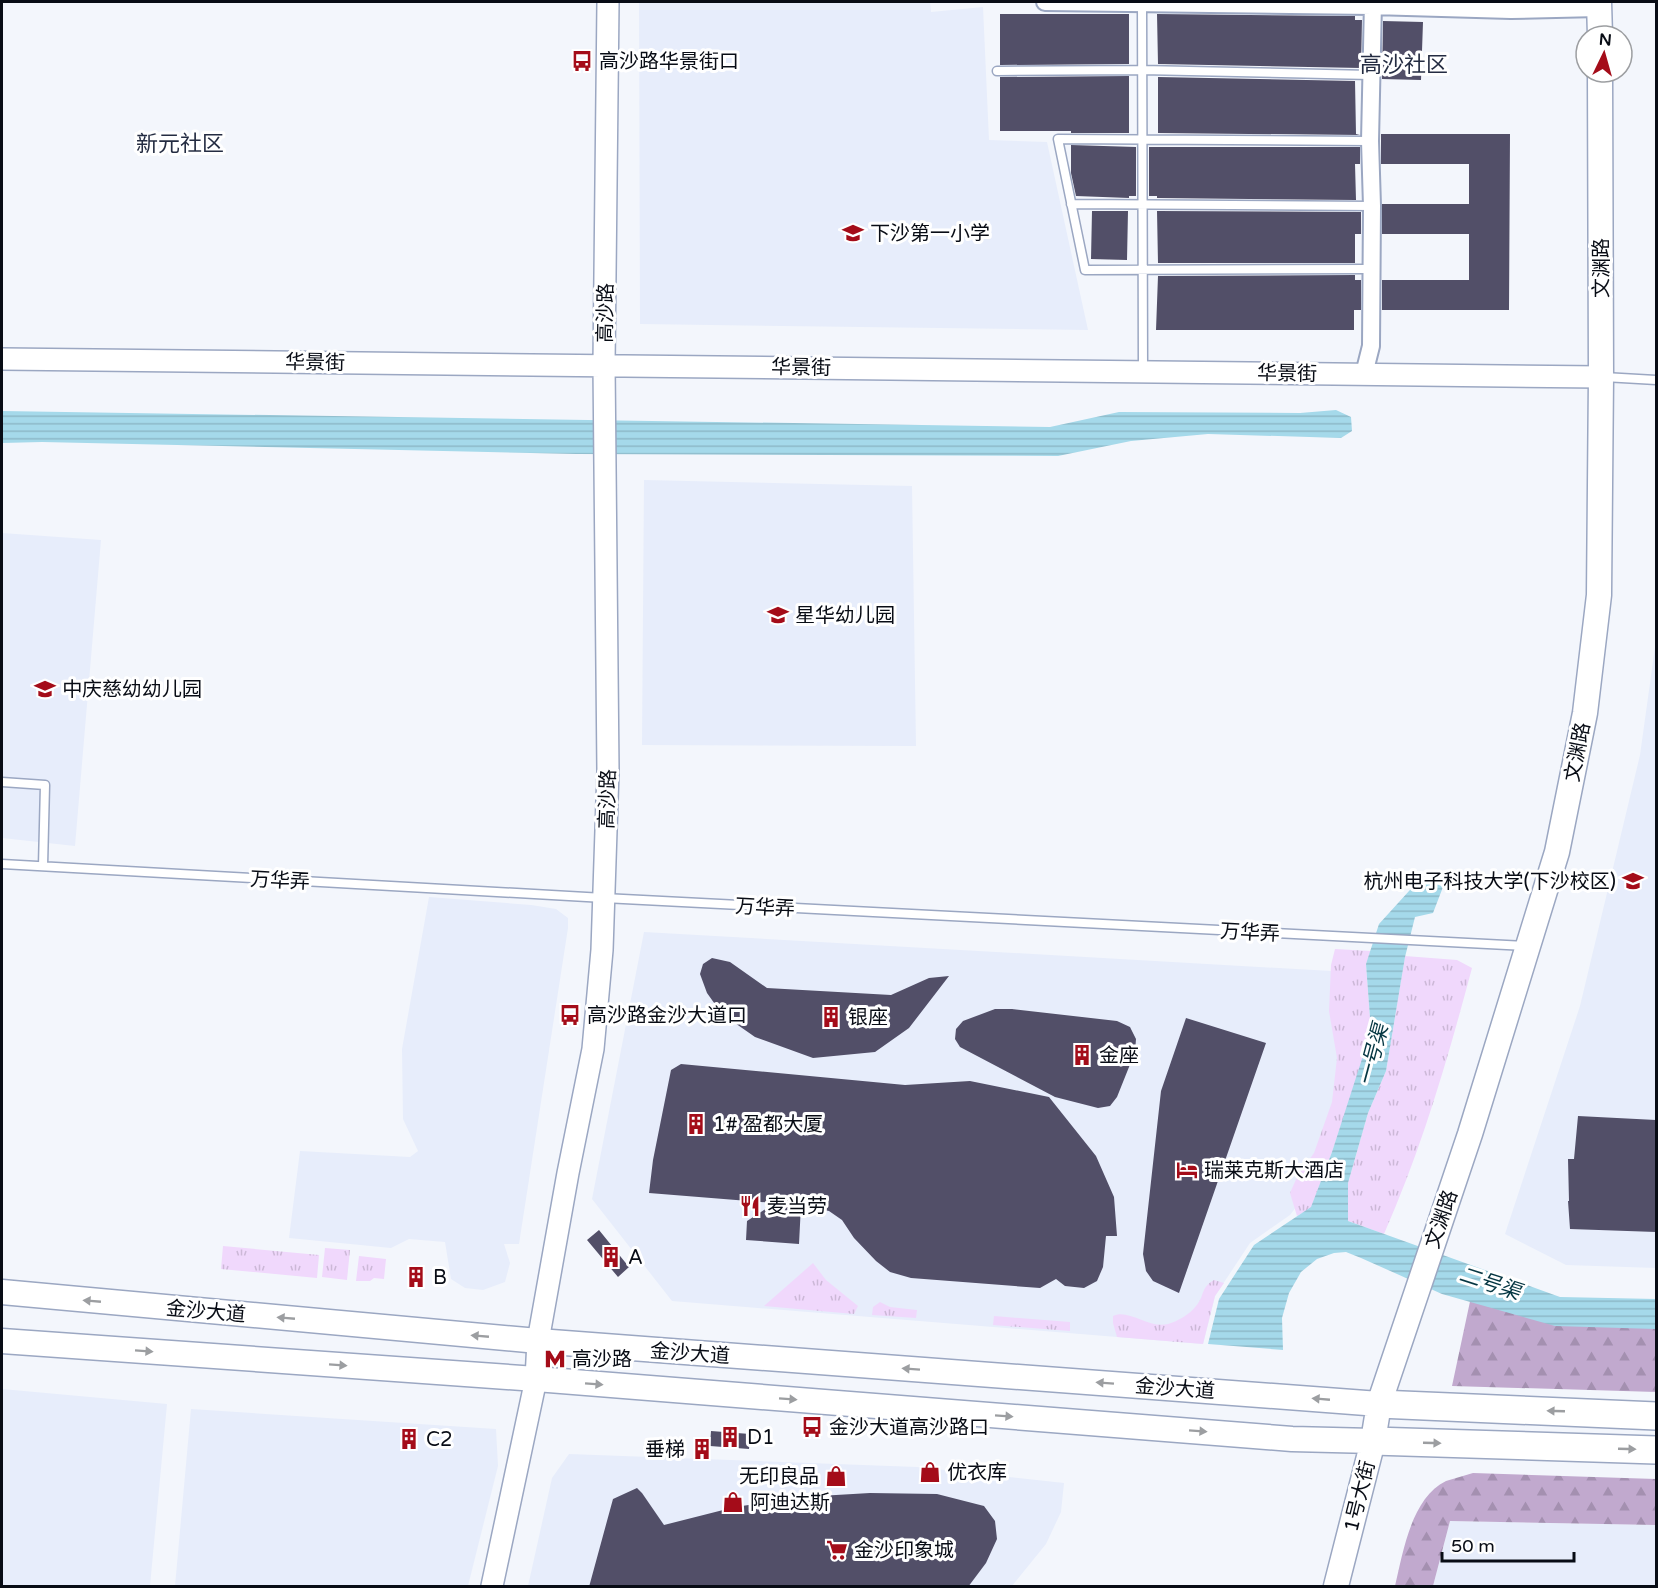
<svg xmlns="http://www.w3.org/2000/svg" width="1658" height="1588" viewBox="0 0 1658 1588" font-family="'Varela Round','Noto Sans SC',sans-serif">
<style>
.built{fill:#e7edfb}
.grass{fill:url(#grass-tufts)}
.forest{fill:url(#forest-firs)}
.water{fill:url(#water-rules)}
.building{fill:#524f68}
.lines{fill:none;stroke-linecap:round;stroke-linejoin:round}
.service-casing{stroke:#9ba7c2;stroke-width:11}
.minor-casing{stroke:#9ba7c2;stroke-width:20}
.tertiary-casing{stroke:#9ba7c2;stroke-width:24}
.secondary-casing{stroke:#9ba7c2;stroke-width:27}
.primary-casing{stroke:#9ba7c2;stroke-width:30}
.service{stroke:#fff;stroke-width:8}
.minor{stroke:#fff;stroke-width:16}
.tertiary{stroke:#fff;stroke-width:21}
.secondary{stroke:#fff;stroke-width:24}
.primary{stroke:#fff;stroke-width:27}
.oneway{fill:#9c9ea1}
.labels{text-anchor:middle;stroke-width:6;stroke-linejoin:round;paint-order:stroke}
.poi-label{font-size:20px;fill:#080c15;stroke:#fff;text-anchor:start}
.street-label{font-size:20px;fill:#080c15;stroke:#fff}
.water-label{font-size:21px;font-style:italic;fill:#053642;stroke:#fff}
.quarter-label{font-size:22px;fill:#242c42;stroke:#fff}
</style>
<defs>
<pattern id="grass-tufts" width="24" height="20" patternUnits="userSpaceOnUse" patternTransform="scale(1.5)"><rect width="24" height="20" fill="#f0d8fc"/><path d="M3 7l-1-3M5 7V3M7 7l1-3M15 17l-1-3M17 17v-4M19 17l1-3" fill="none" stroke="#ccb8d7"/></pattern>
<pattern id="forest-firs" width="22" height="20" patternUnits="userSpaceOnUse" patternTransform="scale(1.5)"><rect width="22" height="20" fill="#c1a9ce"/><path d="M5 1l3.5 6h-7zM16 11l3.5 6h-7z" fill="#a490b0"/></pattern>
<pattern id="water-rules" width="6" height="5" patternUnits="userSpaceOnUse" patternTransform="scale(1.5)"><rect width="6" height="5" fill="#a5d9ea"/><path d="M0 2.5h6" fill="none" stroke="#8db9c8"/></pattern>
</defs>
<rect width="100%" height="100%" fill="#f3f6fc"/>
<path class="built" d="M639,2h291l1,10 52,-5 6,133 58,2 41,188 -448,-6z
M644,480l268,6 4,260 -274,-1z
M2,533l99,7 -26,306 -73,-8z
M1656,640v628l-90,-3 -61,-31 75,-228 60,-251z
M429,897l102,8 25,4 12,9v10l-49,316h-15l6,19 -5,19 -22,8 -18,-2 -14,-9 -6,-37 -36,-3 -18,9 -102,-10 11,-87 110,6 8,-6 -15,-32 -1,-70z
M644,932l705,40 10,49 -50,169 -19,25 -40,28 -35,53 -12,48 -531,-43 -80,-102z
M2,1389l165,15 -17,182h-148z
M191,1409l305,20 2,37 -30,120h-293z
M569,1454l348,13 147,16 -3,29 -15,32 -34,42h-484l24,-108z
M1450,1521l206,4v61h-223z"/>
<path class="grass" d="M1335,949l36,2 -5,13 5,67 -9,33 -30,88 -21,56 -14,8 -7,-23 8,-18 16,-22 18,-51 5,-44 -8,-47 2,-46z
M1405,956l52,4 15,8c-24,90 -50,180 -88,266l-36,-13v-38l20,-70 18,-42z
M223,1246l96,9 -2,23 -96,-9z
M325,1248l25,2 -3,30 -25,-3z
M359,1256l27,3 -2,20 -10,-1 -4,3h-14z
M813,1263l13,17 32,26 -4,8 -90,-8z
M1214,1280l10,3 -9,13 -12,48 -86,-7 -4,-14v-7c15,-8 36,13 55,8 10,-3 21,-9 28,-18 9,-10 4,-18 18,-26z
M880,1302l10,5 27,3 -1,8 -44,-3 1,-8z
M994,1316l76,6v9l-77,-6z"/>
<path class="forest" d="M1475,1278l82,27 99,11v76l-204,-6z
M1473,1473l183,6v46l-206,-4 -17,65h-38c8,-33 16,-88 51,-105 9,-3 18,-5 27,-8z"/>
<path class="water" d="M1336,410l15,7 1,14 -11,7 -133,-4 -77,7 -73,15 -482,-2 -534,-12 -40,1v-32l1048,16 69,-15 181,1z
M1425,878l18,9 -10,26 -18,4 -10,40 -19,114 -18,42 -20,70v38l212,76 96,2v30l-101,-3 -113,-32 -81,-36 -15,-6 -12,1 -17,6 -16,13 -12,21 -7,25 1,32 -75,-6 11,-45 35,-54 57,-38 21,-55 39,-121 -5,-67 13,-40 40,-44z"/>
<path class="building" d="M1000,14h129v50l-129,1z
M1157,14l198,2v4h7l-1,48 -203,-4z
M1383,21l40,1 -2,58 -39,-1z
M1129,76v57h-58v-2h-71v-54z
M1158,77l197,4 1,53 4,1 -202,-2z
M1381,134h129l-1,176h-127v-30h87v-46h-87v-30h87v-40h-88z
M1071,145l65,2v49h-7v2l-53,-2 -5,-23z
M1149,147h211v17h-5l1,36 -199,-2v-2h-8z
M1092,211h36l-1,49 -36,-1z
M1157,211l204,1v22h-6v29h-197z
M1355,275v5h6v30h-7v20h-198l2,-54z
M712,958l18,4 37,26 124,7 38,-17 20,-2 -40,52 -34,24 -62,6 -58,-21 -33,-23 -15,-21 -7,-19 3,-10z
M995,1009h17l105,12 13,6 6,12 -1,13 -18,45 -7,9 -12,2 -43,-11 -95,-50 -5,-8 1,-10 7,-8z
M1186,1018l80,25 -87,250 -26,-12 -7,-10 -3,-17 18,-163z
M681,1064l224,21 65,-4 79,16 47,59 18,41 3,39h-11l-3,31 -6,14 -13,7 -19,-2 -9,-7 -16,9 -129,-10 -21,-6 -14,-11 -22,-23 -12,-18 -13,-9 -28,-6 -2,39 -53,-4 1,-19 28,-18 -126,-10 4,-33 18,-90z
M1578,1116l78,4v112l-86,-3 -2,-28h1l-1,-42h6z
M599,1230l30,37 -11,10 -31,-37z
M711,1431l39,3 -1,15 -39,-3z
M637,1488l5,5 22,32 71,-18 67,-10 68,-4 67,1 47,12 11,15 2,18 -11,24 -18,24h-379l24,-88z"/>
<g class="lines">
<defs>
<path id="service" d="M1142,2l1,369
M997,71l145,-1 229,5
M1370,141l-312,-2 27,131 286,-1
M1071,204l301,2
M1604,377l52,3
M2,782l43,3 -2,81
M2,864l602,34 922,48"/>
<path id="minor" d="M1045,2l327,4 139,4 88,-2
M1364,374l7,-28 1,-140 -2,-65 3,-139"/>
<path id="tertiary" d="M2,359l1599,18
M492,1586l44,-207 2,-38 30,-168 25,-124 9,-99 6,-179 -4,-406 4,-363"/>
<path id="secondary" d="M1599,2l1,34
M2,1292l536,49 841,63
M2,1341l534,38 756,60 81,2
M1336,1586l37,-145 6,-37 91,-270 87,-282 28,-139 14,-118 2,-218 -1,-305"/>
<path id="primary" d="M1379,1404l277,12
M1373,1441l283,9"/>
</defs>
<use href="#service" class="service-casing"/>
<use href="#minor" class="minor-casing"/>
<use href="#tertiary" class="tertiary-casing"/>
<use href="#secondary" class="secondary-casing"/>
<use href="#primary" class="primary-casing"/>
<use href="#service" class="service"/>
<use href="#minor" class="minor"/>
<use href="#tertiary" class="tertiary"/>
<use href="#secondary" class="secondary"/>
<use href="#primary" class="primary"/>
</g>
<defs><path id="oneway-solid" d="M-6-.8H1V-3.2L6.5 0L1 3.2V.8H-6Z" transform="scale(1.5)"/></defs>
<g class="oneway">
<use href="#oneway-solid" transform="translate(92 1301) rotate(-175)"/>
<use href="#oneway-solid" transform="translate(286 1318) rotate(-175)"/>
<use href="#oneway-solid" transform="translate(480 1336) rotate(-175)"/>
<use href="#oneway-solid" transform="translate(144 1351) rotate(4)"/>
<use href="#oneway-solid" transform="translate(338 1365) rotate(4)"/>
<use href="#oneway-solid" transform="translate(911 1369) rotate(-176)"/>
<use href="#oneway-solid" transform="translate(1105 1383) rotate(-176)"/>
<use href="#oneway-solid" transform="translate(594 1384) rotate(4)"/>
<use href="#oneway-solid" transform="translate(788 1399) rotate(4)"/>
<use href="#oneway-solid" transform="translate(1321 1399) rotate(-175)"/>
<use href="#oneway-solid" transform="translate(1556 1411) rotate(-178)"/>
<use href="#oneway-solid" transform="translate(1004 1416) rotate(4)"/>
<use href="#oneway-solid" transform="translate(1198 1431) rotate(4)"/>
<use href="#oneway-solid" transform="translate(1432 1443) rotate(2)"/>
<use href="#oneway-solid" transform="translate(1627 1449) rotate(2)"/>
</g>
<defs>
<symbol id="bus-bare" viewBox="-9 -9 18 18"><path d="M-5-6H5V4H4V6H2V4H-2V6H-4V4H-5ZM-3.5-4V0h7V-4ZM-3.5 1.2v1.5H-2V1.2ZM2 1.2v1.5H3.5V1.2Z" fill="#a40c19" stroke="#fff" stroke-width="2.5" paint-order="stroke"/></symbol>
<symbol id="school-bare" viewBox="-9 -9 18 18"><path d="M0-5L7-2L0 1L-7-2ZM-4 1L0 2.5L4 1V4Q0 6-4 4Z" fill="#a40c19" stroke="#fff" stroke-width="2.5" paint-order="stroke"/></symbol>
<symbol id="university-bare" viewBox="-9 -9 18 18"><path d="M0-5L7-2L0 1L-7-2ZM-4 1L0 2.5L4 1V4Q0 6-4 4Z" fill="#a40c19" stroke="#fff" stroke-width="2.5" paint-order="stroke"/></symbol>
<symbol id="building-bare" viewBox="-9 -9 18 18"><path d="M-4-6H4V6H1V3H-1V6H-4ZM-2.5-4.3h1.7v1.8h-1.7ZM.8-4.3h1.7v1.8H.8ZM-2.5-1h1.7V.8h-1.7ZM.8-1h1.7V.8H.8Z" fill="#a40c19" stroke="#fff" stroke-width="2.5" paint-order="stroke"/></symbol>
<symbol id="hotel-bare" viewBox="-9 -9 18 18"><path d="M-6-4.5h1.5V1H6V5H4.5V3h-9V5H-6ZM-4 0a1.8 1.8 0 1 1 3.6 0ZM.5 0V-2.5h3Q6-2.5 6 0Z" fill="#a40c19" stroke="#fff" stroke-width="2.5" paint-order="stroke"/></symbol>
<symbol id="restaurant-bare" viewBox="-9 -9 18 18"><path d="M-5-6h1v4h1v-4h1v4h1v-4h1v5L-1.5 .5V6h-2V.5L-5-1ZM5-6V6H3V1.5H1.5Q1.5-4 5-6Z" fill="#a40c19" stroke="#fff" stroke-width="2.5" paint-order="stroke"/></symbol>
<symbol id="metro-bare" viewBox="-9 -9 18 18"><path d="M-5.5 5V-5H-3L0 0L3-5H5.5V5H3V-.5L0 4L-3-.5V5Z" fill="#a40c19" stroke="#fff" stroke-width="2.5" paint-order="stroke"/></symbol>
<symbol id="shop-bare" viewBox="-9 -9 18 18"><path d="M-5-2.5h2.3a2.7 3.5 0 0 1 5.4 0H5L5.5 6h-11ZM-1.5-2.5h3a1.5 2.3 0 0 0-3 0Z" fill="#a40c19" stroke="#fff" stroke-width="2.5" paint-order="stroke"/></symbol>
<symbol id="supermarket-bare" viewBox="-9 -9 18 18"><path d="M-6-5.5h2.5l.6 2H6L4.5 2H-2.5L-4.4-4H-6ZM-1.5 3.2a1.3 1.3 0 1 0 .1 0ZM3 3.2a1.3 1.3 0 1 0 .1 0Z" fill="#a40c19" stroke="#fff" stroke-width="2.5" paint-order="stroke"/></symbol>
</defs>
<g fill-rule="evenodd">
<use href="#bus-bare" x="567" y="46" width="30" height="30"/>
<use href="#school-bare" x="838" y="218" width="30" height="30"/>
<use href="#school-bare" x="763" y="600" width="30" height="30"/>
<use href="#school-bare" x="30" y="674" width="30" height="30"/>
<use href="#university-bare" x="1618" y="866" width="30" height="30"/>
<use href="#bus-bare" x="555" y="1000" width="30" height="30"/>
<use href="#building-bare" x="816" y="1002" width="30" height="30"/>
<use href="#building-bare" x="1067" y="1040" width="30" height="30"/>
<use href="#building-bare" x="681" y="1109" width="30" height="30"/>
<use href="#hotel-bare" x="1172" y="1155" width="30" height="30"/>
<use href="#restaurant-bare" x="735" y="1191" width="30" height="30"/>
<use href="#building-bare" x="596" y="1242" width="30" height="30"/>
<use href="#building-bare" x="401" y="1262" width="30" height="30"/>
<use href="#metro-bare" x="540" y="1344" width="30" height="30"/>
<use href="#bus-bare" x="797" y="1412" width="30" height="30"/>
<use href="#building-bare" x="715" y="1422" width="30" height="30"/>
<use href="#building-bare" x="394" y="1424" width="30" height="30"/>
<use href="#building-bare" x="687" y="1434" width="30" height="30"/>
<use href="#shop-bare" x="915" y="1457" width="30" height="30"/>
<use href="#shop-bare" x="821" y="1461" width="30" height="30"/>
<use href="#shop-bare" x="718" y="1487" width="30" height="30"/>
<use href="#supermarket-bare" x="822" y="1535" width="30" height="30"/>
</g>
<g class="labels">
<g class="poi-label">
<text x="599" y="68">高沙路华景街口</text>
<text x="870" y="240">下沙第一小学</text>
<text x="795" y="622">星华幼儿园</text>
<text x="62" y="696">中庆慈幼幼儿园</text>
<text x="1616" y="888" text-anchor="end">杭州电子科技大学(下沙校区)</text>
<text x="587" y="1022">高沙路金沙大道口</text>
<text x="848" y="1024">银座</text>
<text x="1099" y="1062">金座</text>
<text x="713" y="1131">1# 盈都大厦</text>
<text x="1204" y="1177">瑞莱克斯大酒店</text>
<text x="767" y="1213">麦当劳</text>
<text x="628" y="1264">A</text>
<text x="433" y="1284">B</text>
<text x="572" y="1366">高沙路</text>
<text x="829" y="1434">金沙大道高沙路口</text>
<text x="747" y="1444">D1</text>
<text x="426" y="1446">C2</text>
<text x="685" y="1456" text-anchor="end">垂梯</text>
<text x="947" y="1479">优衣库</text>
<text x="819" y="1483" text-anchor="end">无印良品</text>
<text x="750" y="1509">阿迪达斯</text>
<text x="854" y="1557">金沙印象城</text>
</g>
<g class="street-label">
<text transform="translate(1601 268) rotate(-90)" y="7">文渊路</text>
<text transform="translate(605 313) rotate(-89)" y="7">高沙路</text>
<text transform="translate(315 362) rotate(1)" y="7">华景街</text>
<text transform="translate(801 367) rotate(1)" y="7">华景街</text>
<text transform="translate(1287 373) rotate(1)" y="7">华景街</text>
<text transform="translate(1577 752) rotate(-79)" y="7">文渊路</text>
<text transform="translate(607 799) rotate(-88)" y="7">高沙路</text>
<text transform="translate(280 880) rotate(3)" y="7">万华弄</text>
<text transform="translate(765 907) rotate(3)" y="7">万华弄</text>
<text transform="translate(1250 932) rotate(3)" y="7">万华弄</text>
<text transform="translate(1441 1219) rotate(-71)" y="7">文渊路</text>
<text transform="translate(206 1311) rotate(5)" y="7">金沙大道</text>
<text transform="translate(690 1353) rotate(4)" y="7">金沙大道</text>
<text transform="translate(1175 1388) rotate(4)" y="7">金沙大道</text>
<text transform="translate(1359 1496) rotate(-76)" y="7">1号大街</text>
</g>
<g class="water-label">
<text transform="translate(1373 1055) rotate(-75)" y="7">一号渠</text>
<text transform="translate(1490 1283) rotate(18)" y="7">二号渠</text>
</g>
<g class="quarter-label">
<text x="1404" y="72">高沙社区</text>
<text x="180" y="151">新元社区</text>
</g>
</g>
<rect width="1658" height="1588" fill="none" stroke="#080c15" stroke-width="6"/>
<g transform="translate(1604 54) rotate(5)"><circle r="28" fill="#ffffff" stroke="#9c9ea1" stroke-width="1.5"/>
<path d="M0-4.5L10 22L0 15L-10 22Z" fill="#a40c19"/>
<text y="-9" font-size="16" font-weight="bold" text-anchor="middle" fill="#080c15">N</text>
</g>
<path d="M1442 1552v9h132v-9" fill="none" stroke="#080c15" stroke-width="3"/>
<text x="1451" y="1552" font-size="18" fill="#080c15" stroke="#ffffff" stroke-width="4.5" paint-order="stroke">50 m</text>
</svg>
